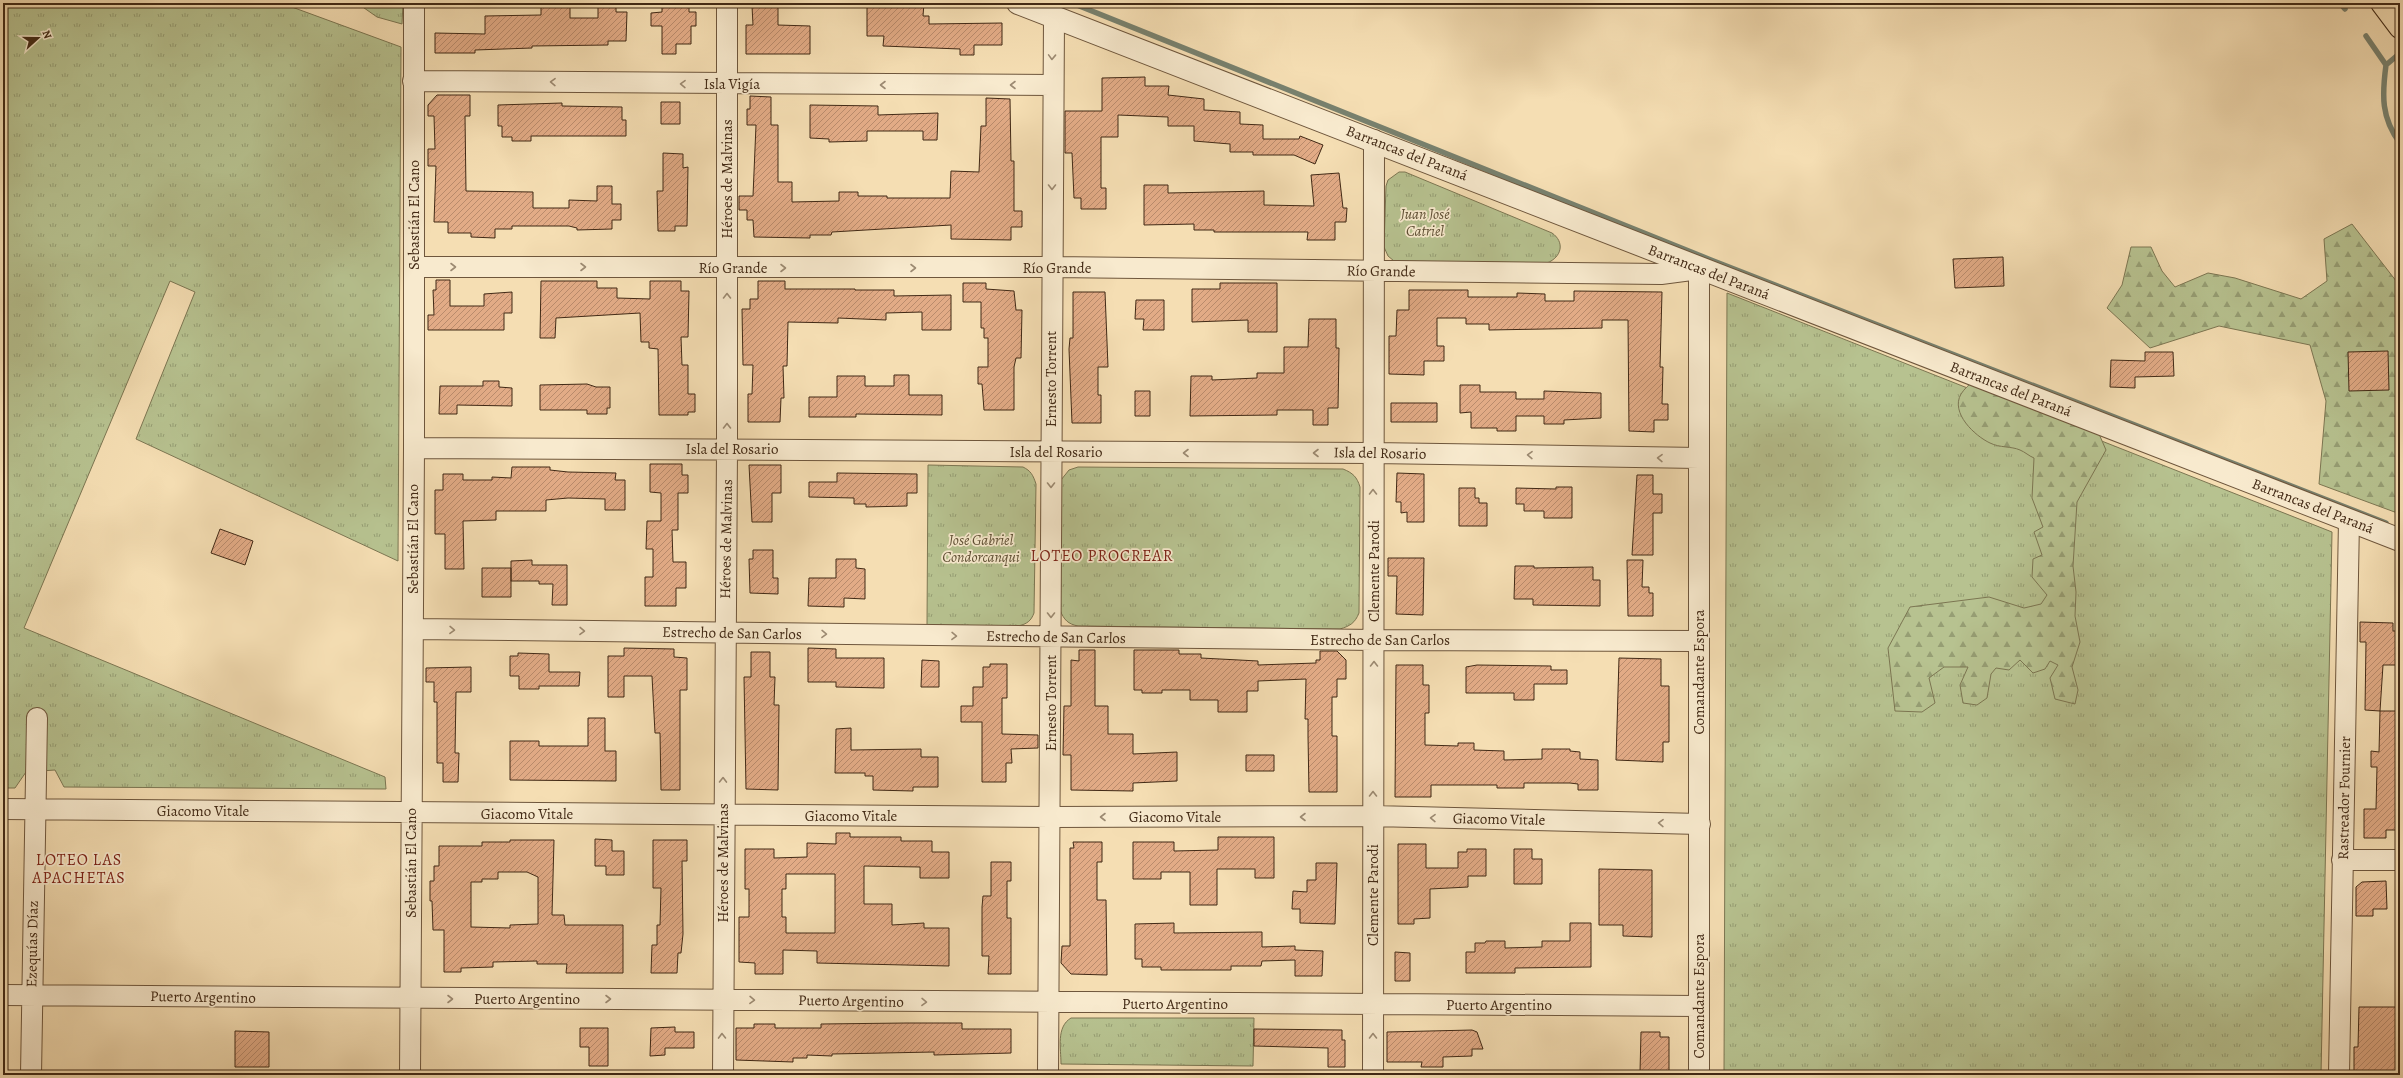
<svg xmlns="http://www.w3.org/2000/svg" width="2403" height="1078" viewBox="0 0 2403 1078" font-family="Alegreya,serif">
<style>
.grass{fill:url(#grass-tufts);stroke:#7c7652}
.forest{fill:url(#forest-firs);stroke:#7c7652}
.lines{fill:none;stroke-linecap:round;stroke-linejoin:round}
.stream{stroke:#78816e;stroke-width:5.5}
.building{fill:url(#building-hatch);stroke:#412915;fill-rule:evenodd}
.minor-casing{stroke:#6e563c;stroke-width:22}
.tertiary-casing{stroke:#6e563c;stroke-width:24}
.primary-casing{stroke:#412915;stroke-width:24}
.minor{stroke:#f8eace;stroke-width:20}
.tertiary{stroke:#f8eace;stroke-width:22}
.primary{stroke:#f5deb3;stroke-width:22}
.oneway{stroke:#9c8a72}
.labels{text-anchor:middle;stroke-width:3.5;stroke-linejoin:round;paint-order:stroke}
.street-label{font-size:15px;fill:#412915;stroke:#f8eace}
.park-label{font-size:15px;font-style:italic;fill:#5e4f34;stroke:#f8eace}
.neighbourhood-label{font-size:16px;letter-spacing:1px;fill:#7a1f14;stroke:#f8eace}
</style>
<defs>
<pattern id="grass-tufts" width="24" height="20" patternUnits="userSpaceOnUse"><rect width="24" height="20" fill="#b7c290"/><path d="M3 7l-1-3M5 7V3M7 7l1-3M15 17l-1-3M17 17v-4M19 17l1-3" fill="none" stroke="#969e74"/></pattern>
<pattern id="forest-firs" width="22" height="20" patternUnits="userSpaceOnUse"><rect width="22" height="20" fill="#b7c290"/><path d="M5 1l3.5 6h-7zM16 11l3.5 6h-7z" fill="#969e74"/></pattern>
<pattern id="building-hatch" width="6" height="6" patternUnits="userSpaceOnUse"><rect width="6" height="6" fill="#e2ab86"/><path d="M-1 1l2-2M0 6l6-6M5 7l2-2" fill="none" stroke="#b98b6c"/></pattern>
</defs>
<rect width="100%" height="100%" fill="#f5deb3"/>
<filter id="stains"><feTurbulence type="fractalNoise" baseFrequency=".005" numOctaves="4"/><feColorMatrix values="0 0 0 0 .2 0 0 0 0 .09 0 0 0 0 .02 0 0 0 .5 -.17"/></filter>
<radialGradient id="worn" r=".72"><stop offset=".6" stop-color="#630" stop-opacity="0"/><stop offset="1" stop-color="#630" stop-opacity=".3"/></radialGradient>
<path class="grass" d="M9,3h272l120,44 -3,514 -262,-122 59,-147 -25,-11 -146,347 361,149 1,12 -322,-2 -9,-17 -29,2 -11,16h-12v-770z
M357,3h46l-1,21 -25,-7z
M1399,172h6l147,61c13,9 10,24 -5,30l-153,-2 -6,-5 -4,-9 2,-61 2,-6z
M1727,293l605,239 -11,543 -597,-3z
M928,465l95,2c8,4 10,8 13,17l-2,129c-3,8 -7,11 -16,13l-91,-1z
M1078,467l265,2c10,4 14,8 17,18l-1,126c-4,10 -9,13 -19,16l-262,-3c-10,-2 -14,-6 -18,-16l1,-130 8,-10z
M1071,1018h183l-1,48 -192,-2c0,-16 -5,-37 10,-46z"/>
<path class="forest" d="M2352,224l48,62v228l-81,-30 7,-83 -16,-56 -91,-19 -69,22 -43,-40 15,-23 9,-38h20l11,24 13,16 33,-14 27,5 66,21 26,-18 -3,-42z
M1974,380l122,47 10,23 -29,52 -4,64 3,26 -1,24 5,26 -8,25 6,23 -3,14 -20,-5 -5,-21 8,-13 -8,-4 -5,8 -12,4 -13,-13 -11,10 -13,-2 -5,6 -4,24 -10,7 -14,-2 -3,-18 8,-18h-24l-15,11 6,25 -13,9 -27,-1 -7,-63 22,-41 79,-10 35,11 17,-4 6,-9 -15,-18 1,-18 9,-4 -8,-23 9,-5 -11,-29 2,-40c-5,-2 -9,-6 -14,-8 -9,-4 -20,-2 -30,-7 -15,-7 -40,-30 -29,-49 3,-5 9,-10 13,-14z"/>
<g class="lines">
<path class="stream" d="M1072,3l639,257 675,263
M2340,3l5,6
M2366,36l20,29
M2399,54l-13,11c-4,30 -5,53 14,78"/>
</g>
<path class="building" d="M541,3h29v15h28v-15h18v9h11l-1,29h-18v4l-76,1v2l-57,2v3h-40v-20l50,1v-18l56,-1z
M662,3h27v9h7v14h-5v18h-15v10h-14v-28h-11v-13l11,-1z
M867,3h57l-1,13h6v8l73,-1v22h-28v10h-14v-6l-77,-3 1,-10h-17z
M752,6h26v19l32,1v28h-64v-29h7z
M1145,77v9h24l-1,9 36,4v11l36,2v12l23,1v14h36l1,-3 23,9 -8,19 -21,-9h-41v-3h-23v-8l-36,-3v-15h-26v-9l-50,-2v22h-17v51h5v21h-25v-11h-7l-2,-45h-7v-42h37v-33z
M437,95h33v21h-5l1,75 67,1v16h36v-8l28,1v-15h15v18h9v16h-9v9l-35,1v-2l-8,-2h-57v3h-17v9l-24,-1v-4h-23v-11h-14l2,-56h-8v-17h7l-1,-33h-6v-11z
M750,96l21,1v28h7v57h14v20l47,-1v-9h19v4h29v2h63l1,-27 28,1 2,-46h5v-28l24,1 1,62h3v50h8v16h-11v13l-60,-1v-14l-119,7 -1,3h-21v3l-56,-1 -1,-17h-6v-10h-8v-14h14l3,-71h-9v-16h3z
M661,102h19v22h-19z
M562,103v3l60,1v13h4v16h-95v5h-19v-4h-10v-11h-4v-21z
M810,105l68,1v9l60,-2 -1,27h-14v-9h-56v10l-38,1v-3l-19,-1z
M663,153l20,1v14l5,-1 -1,59h-12v5h-17l-1,-40h6z
M1339,173l4,35h4l-1,14h-11v18h-28l1,-8h-94v-2h-20v-6l-50,1v-40h24v8l96,-2v14l50,1 -3,-31z
M2003,257l1,29 -49,2 -2,-29z
M436,280h14v26h34v-12l28,-2v21h-8v17h-76v-15h6l-1,-25h3z
M541,281h56v7h20v10l33,1v-18h31v10h8l-1,46h-7l1,28h6v29h7v18h-7v3h-29l-1,-66 -9,-1v-6h-8l-1,-29 -84,5 -1,20h-15z
M758,281h27v8h70v1h39v6l57,-1v35h-29v-18l-36,1v7l-48,-2v5l-50,-1 -1,44h-4l1,32h-3l-1,24h-32v-28h4l1,-29h-10l-1,-56h8v-10h8z
M963,283h23v6l28,2 2,19h6l-1,48h-5l-2,9v43h-30l-2,-26h-4v-17h10v-29h-4v-10h-3v-26h-18z
M1220,283h57v49h-29v-12l-56,2v-33h28z
M1409,290h59v7h49v-4l28,1v7h29v-10l88,1 -2,75h3l-1,37h6v16h-14v12l-25,-1 -1,-111h-26v8l-113,2v-6h-23v-6h-29v28h7v15h-20v14l-35,-1v-38h7l1,-26h12z
M1073,292h32l3,75h-10v28h3v28h-29l-3,-74 1,-11h3z
M1136,300h28v30h-21l1,-11h-9z
M1309,319h27v29h3l-1,60h-10v17h-15v-15h-36v5l-87,1 1,-40h21v4l45,-2v-5h27v-26h24z
M2388,351l1,39 -40,1 -1,-39z
M2145,352h28l1,24 -39,1v11l-25,-1 1,-27 34,1z
M894,375h15v20h33v20l-86,-1v3h-47v-20h28v-21h28v10h29z
M483,381h16v6l13,1v18l-55,-1v9h-18l1,-28h43z
M587,384l9,3h14v21h-3v6h-20v-4h-47v-25z
M1460,385h20v7h36v7h28v-8l57,2v25l-37,2v4h-20v-8h-28v15h-19v-3h-26v-16l-11,1z
M1135,391h15v25h-15z
M1391,403h46v19h-46z
M650,464h32v11h6v18h-10v37h-6l1,32h13v26h-10v18h-31v-29h8v-28h-7l1,-28h14v-28l-11,-1z
M749,465h32v28h-9v29h-20z
M512,467h38v3l18,2 48,1 -1,7h10v30h-20v-11l-37,-1 -22,2v11h-50v9l-33,1 1,48h-19v-35h-10v-44h8v-16h20v6h29v-3l19,1z
M837,473l80,1v19h-10v13l-41,1v-3h-12v-6l-45,-1v-15h28z
M1397,473l27,1v48h-17v-10l-6,1v-11h-5z
M1637,475h16v19h9v19h-9v42h-21z
M1556,487h16v31h-28v-7h-20v-7h-8v-16l40,1z
M1459,488h16v10h4v5h8v23h-28z
M220,529l33,12 -8,24 -34,-12z
M753,550h20v28h5v16l-28,-1 -1,-34h4z
M1388,558h36l-1,57 -27,-1 1,-38h-9z
M836,559h20v9l9,1v30l-21,-1v9l-36,-1 1,-28h27z
M532,560v5h35v40h-15l1,-21h-14v-3h-28v-20z
M1627,560h16l-1,27h7v6h4v23h-25z
M1515,566h19v2l59,-1v13h7v26l-67,-1v-6h-19z
M482,568h29v29h-29z
M2360,622l33,1v8h6l-1,34h-15l-3,46 -15,-1 1,-68h-6z
M624,648l50,1v8l13,1v32h-7v100h-19l-1,-57h-5l-3,-57h-28v21h-16v-41h16z
M808,648l28,1v9h48v30l-48,-1v-5h-28z
M1079,650h16v56h13v28h25v20l44,-2v29l-44,2v8l-62,-1v-35h-8l1,-49h7v-46l8,1z
M1134,650h45v4h22v4l57,3v4l58,-2v-3h4v-9h17l9,9v19h-9v18h-5v39h5v56h-28l-1,-56v-17h-3l1,-40 -48,2v10h-11v21h-29v-12h-28v-10h-28v3h-20v-3h-8z
M751,652h19v25h5l-1,28h5l-1,85 -32,-1 -2,-112h7z
M518,653l31,1v18h31l-1,14h-40v3h-20v-13h-9v-20h8z
M1619,658l42,1v27h8v56h-6v20l-47,-2z
M922,660l17,1v26h-18z
M990,664h17v34h-5v36l36,1v13l-27,1 1,14h-6v19h-24v-60h-21v-16h12v-19h10v-20h7z
M1396,665h27v20h6v28h-4v32l33,1v-3h16v7l30,1v9l38,-1v-10h28v2l10,1v7l18,1v30h-20v-6l-8,-1h-46v5h-27v-3h-66v12h-36z
M1477,665l74,1v4h16v14h-33v16h-20v-7h-48v-26z
M471,667v25h-15l-1,61h4l-1,29h-15v-19h-6v-61h-3v-20h-8v-14z
M2380,711h20l-1,56h-2l-1,35 4,1v27h-14v8h-22v-29h12l1,-42h-6v-16l8,1z
M588,718h17v33h11v30l-106,-1v-39h29v5h49z
M851,728v22l70,-1v8h17v30h-25v4l-40,-1v-14h-8v-3h-30l1,-44z
M1246,755h28v16h-28z
M836,833h14v4h51v4h31v11h17v26h-29v-11l-56,-1v38h28v21l32,-2v5h25v38l-132,-3v-12l-34,-1v24h-28v-11l-16,-1v-45h10v-28h-4v-40h29v9l33,-1v-14l29,1zM786,874h49v59h-49v-16h-4v-28h4z
M1218,837h56v41h-19v-9h-38v36h-27v-33h-29v7h-28v-37h41v9l44,-1z
M595,839l17,1v11h12v24h-18v-9h-11z
M510,840h44l-2,75h12l1,10h58v48h-57l1,-9h-30v-3l-44,1v5l-32,1v4h-17v-42h-11l-1,-29h-2v-20h4v-15h5v-20h43v-4h28zM498,872h29l11,5v47l-28,1v3l-39,-1v-45h11v-3h16z
M653,840h34v21h-5l1,73 -2,19h-3l-1,20h-26l1,-28h5v-20h3l1,-37h-8z
M1073,842h29v20h-5v38h9l1,75 -36,-1 -10,-11 1,-17h8v-98h4z
M1398,844h28v24h32v-16h9v-3h19v27h-18v11l-38,2v29l-16,1v5h-16z
M1514,849h18v10h10v25h-28z
M991,862h20v19h-4v37h4v56h-23l1,-18h-7v-49l1,-11h8z
M1316,863h21l-2,61 -35,-1v-14h-8l1,-18 14,1v-12h9z
M1599,869l53,1v67l-29,-1v-11h-24z
M2386,881l1,28h-14v7h-17v-29l6,-5z
M1174,923v10l88,-1v15l33,-1v4l28,1 -1,25h-27v-16l-33,1 -1,5h-30v4h-70v-3h-19v-8h-7v-35z
M1570,923h21v44l-76,1v5h-49v-21h9v-9h10l1,-2h19v7l37,-1v-6h28z
M1395,952l15,1v28h-15z
M2359,1007h41v68h-41l-5,-4v-24h4z
M906,1023h56v6h49v24l-77,2v-3l-102,2v2l-25,-1v3h-14v4l-57,-2v-32h18v-4h21v4h46v-4z
M675,1027v5h19v16h-29v7l-15,1 1,-28z
M580,1028h28v38h-19v-19h-9z
M1254,1029l88,1v10h3v27h-17v-19l-74,-2z
M1472,1030l5,2 6,17h-11v7l-29,1v10h-22l1,-5h-35v-30z
M235,1031l34,1v35h-34z
M1641,1032h19v5h9v35h-29z"/>
<g class="lines">
<defs>
<path id="minor" d="M413,81l639,4
M414,267h638l609,7 38,-5v806
M414,448l959,5 326,5
M413,629l961,11 325,1
M3,809l1047,8 323,-1 327,8
M2342,860h58
M3,995l1695,11
M31,1075l6,-357
M410,1075l4,-627v-445
M723,1075l4,-626v-446
M1048,1075l6,-1057
M1373,1075l1,-935
M2339,1075l10,-555"/>
<path id="tertiary" d="M1018,3l1382,537"/>
<path id="primary" d="M2382,3l18,24"/>
</defs>
<use href="#minor" class="minor-casing"/>
<use href="#tertiary" class="tertiary-casing"/>
<use href="#primary" class="primary-casing"/>
<use href="#minor" class="minor"/>
<use href="#tertiary" class="tertiary"/>
<use href="#primary" class="primary"/>
</g>
<defs><path id="oneway-chevron" d="M-2-3.5L2.5 0L-2 3.5" fill="none" stroke-width="1.6" stroke-linecap="round" stroke-linejoin="round"/></defs>
<g class="oneway">
<use href="#oneway-chevron" transform="translate(1052 57) rotate(92)"/>
<use href="#oneway-chevron" transform="translate(553 82) rotate(-179)"/>
<use href="#oneway-chevron" transform="translate(683 84) rotate(-179)"/>
<use href="#oneway-chevron" transform="translate(883 85) rotate(-180)"/>
<use href="#oneway-chevron" transform="translate(1013 85) rotate(-180)"/>
<use href="#oneway-chevron" transform="translate(1052 187) rotate(90)"/>
<use href="#oneway-chevron" transform="translate(453 267)"/>
<use href="#oneway-chevron" transform="translate(583 267)"/>
<use href="#oneway-chevron" transform="translate(783 268)"/>
<use href="#oneway-chevron" transform="translate(913 268)"/>
<use href="#oneway-chevron" transform="translate(727 296) rotate(-90)"/>
<use href="#oneway-chevron" transform="translate(727 426) rotate(-90)"/>
<use href="#oneway-chevron" transform="translate(1186 453) rotate(-180)"/>
<use href="#oneway-chevron" transform="translate(1316 453) rotate(-180)"/>
<use href="#oneway-chevron" transform="translate(1530 455) rotate(-179)"/>
<use href="#oneway-chevron" transform="translate(1660 458) rotate(-179)"/>
<use href="#oneway-chevron" transform="translate(1051 485) rotate(90)"/>
<use href="#oneway-chevron" transform="translate(1373 492) rotate(-90)"/>
<use href="#oneway-chevron" transform="translate(1051 615) rotate(90)"/>
<use href="#oneway-chevron" transform="translate(452 630) rotate(1)"/>
<use href="#oneway-chevron" transform="translate(582 631) rotate(1)"/>
<use href="#oneway-chevron" transform="translate(824 634) rotate(1)"/>
<use href="#oneway-chevron" transform="translate(954 636) rotate(1)"/>
<use href="#oneway-chevron" transform="translate(1374 664) rotate(-90)"/>
<use href="#oneway-chevron" transform="translate(723 780) rotate(-89)"/>
<use href="#oneway-chevron" transform="translate(1373 794) rotate(-90)"/>
<use href="#oneway-chevron" transform="translate(1103 817) rotate(180)"/>
<use href="#oneway-chevron" transform="translate(1303 817) rotate(180)"/>
<use href="#oneway-chevron" transform="translate(1433 818) rotate(-179)"/>
<use href="#oneway-chevron" transform="translate(1661 823) rotate(-179)"/>
<use href="#oneway-chevron" transform="translate(450 999)"/>
<use href="#oneway-chevron" transform="translate(608 999)"/>
<use href="#oneway-chevron" transform="translate(752 1000) rotate(1)"/>
<use href="#oneway-chevron" transform="translate(924 1002) rotate(1)"/>
<use href="#oneway-chevron" transform="translate(722 1036) rotate(-91)"/>
<use href="#oneway-chevron" transform="translate(1373 1036) rotate(-90)"/>
</g>
<g class="labels">
<g class="street-label">
<text x="732" y="89">Isla Vigía</text>
<text transform="translate(1407 153) rotate(21)" y="5">Barrancas del Paraná</text>
<text transform="translate(727 179) rotate(-90)" y="5">Héroes de Malvinas</text>
<text transform="translate(414 215) rotate(-90)" y="5">Sebastián El Cano</text>
<text x="733" y="273">Río Grande</text>
<text x="1057" y="273">Río Grande</text>
<text transform="translate(1381 271) rotate(1)" y="5">Río Grande</text>
<text transform="translate(1709 272) rotate(21)" y="5">Barrancas del Paraná</text>
<text transform="translate(1051 379) rotate(-90)" y="5">Ernesto Torrent</text>
<text transform="translate(2011 389) rotate(21)" y="5">Barrancas del Paraná</text>
<text x="732" y="454">Isla del Rosario</text>
<text x="1056" y="457">Isla del Rosario</text>
<text transform="translate(1380 453) rotate(1)" y="5">Isla del Rosario</text>
<text transform="translate(2313 506) rotate(21)" y="5">Barrancas del Paraná</text>
<text transform="translate(413 539) rotate(-90)" y="5">Sebastián El Cano</text>
<text transform="translate(726 539) rotate(-89)" y="5">Héroes de Malvinas</text>
<text transform="translate(1374 571) rotate(-90)" y="5">Clemente Parodi</text>
<text transform="translate(732 633) rotate(1)" y="5">Estrecho de San Carlos</text>
<text transform="translate(1056 637) rotate(1)" y="5">Estrecho de San Carlos</text>
<text x="1380" y="645">Estrecho de San Carlos</text>
<text transform="translate(1699 672) rotate(-90)" y="5">Comandante Espora</text>
<text transform="translate(1051 703) rotate(-90)" y="5">Ernesto Torrent</text>
<text transform="translate(2344 798) rotate(-89)" y="5">Rastreador Fournier</text>
<text x="203" y="816">Giacomo Vitale</text>
<text x="527" y="819">Giacomo Vitale</text>
<text x="851" y="821">Giacomo Vitale</text>
<text x="1175" y="822">Giacomo Vitale</text>
<text transform="translate(1499 819) rotate(1)" y="5">Giacomo Vitale</text>
<text transform="translate(411 863) rotate(-90)" y="5">Sebastián El Cano</text>
<text transform="translate(723 863) rotate(-90)" y="5">Héroes de Malvinas</text>
<text transform="translate(1373 895) rotate(-90)" y="5">Clemente Parodi</text>
<text transform="translate(32 944) rotate(-89)" y="5">Ezequías Díaz</text>
<text transform="translate(1699 996) rotate(-90)" y="5">Comandante Espora</text>
<text transform="translate(203 997) rotate(1)" y="5">Puerto Argentino</text>
<text x="527" y="1004">Puerto Argentino</text>
<text transform="translate(851 1001) rotate(1)" y="5">Puerto Argentino</text>
<text x="1175" y="1009">Puerto Argentino</text>
<text x="1499" y="1010">Puerto Argentino</text>
</g>
<g class="park-label">
<text x="1425" y="219">Juan José<tspan x="1425" dy="17">Catriel</tspan></text>
<text x="981" y="545">José Gabriel<tspan x="981" dy="17">Condorcanqui</tspan></text>
</g>
<g class="neighbourhood-label">
<text x="1102" y="561">LOTEO PROCREAR</text>
<text x="79" y="865">LOTEO LAS<tspan x="79" dy="18">APACHETAS</tspan></text>
</g>
</g>
<rect width="2403" height="1078" fill="none" stroke="#f5deb3" stroke-width="16"/>
<rect x="4" y="4" width="2395" height="1070" fill="none" stroke="#412915" stroke-width="2"/>
<rect x="8" y="8" width="2387" height="1062" fill="none" stroke="#412915"/>
<g transform="translate(38 38) rotate(69)" stroke="#f8eace" stroke-width="3" paint-order="stroke">
<path d="M0-3L7 15L0 10L-7 15Z" fill="#412915"/>
<text y="-6" font-size="11" font-weight="bold" text-anchor="middle" fill="#412915">N</text>
</g>
<rect width="100%" height="100%" filter="url(#stains)"/>
<rect width="100%" height="100%" fill="url(#worn)"/>
</svg>
